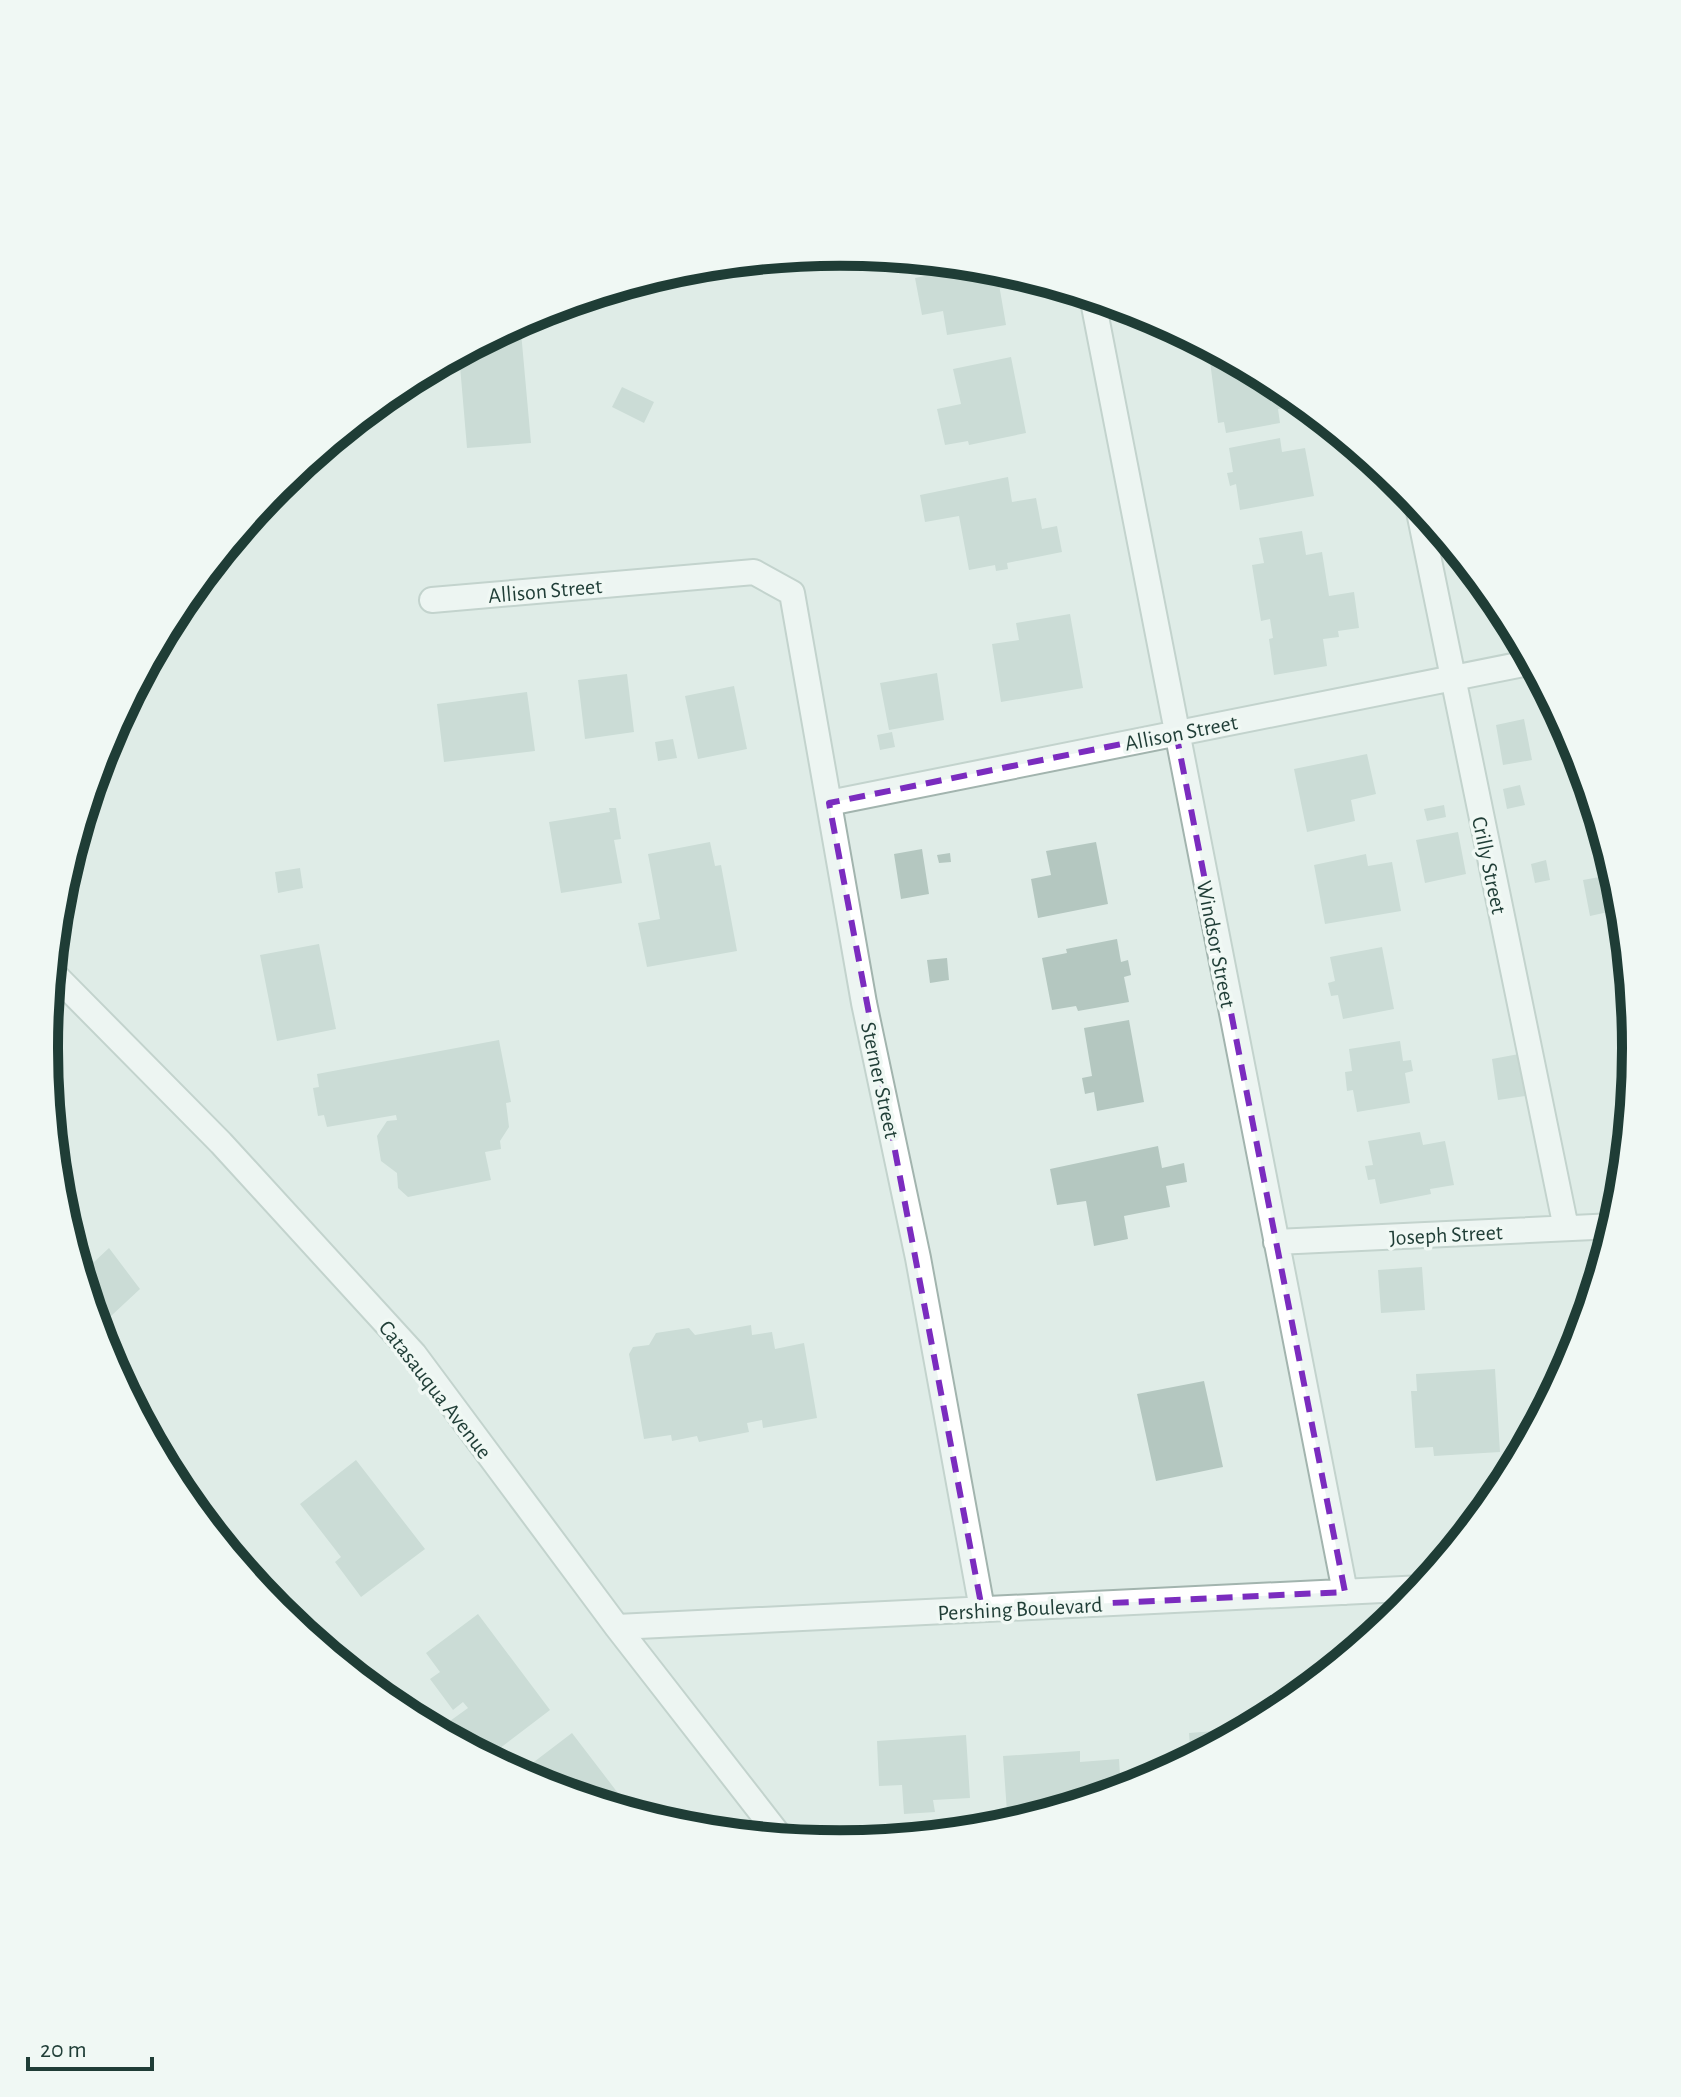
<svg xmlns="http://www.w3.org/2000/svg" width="1681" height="2097" viewBox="0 0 1681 2097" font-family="'Alegreya Sans',sans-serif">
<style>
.building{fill:#b4c7c0}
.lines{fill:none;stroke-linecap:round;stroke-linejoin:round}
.minor-casing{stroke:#a2b4ae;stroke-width:28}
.minor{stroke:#fff;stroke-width:24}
.marked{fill:none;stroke:#7b2cbf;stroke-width:6;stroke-dasharray:16 10;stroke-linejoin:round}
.labels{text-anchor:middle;stroke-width:7;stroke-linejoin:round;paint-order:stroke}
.street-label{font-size:22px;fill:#1f3d36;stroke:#f0f8f4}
.rim{fill:none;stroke:#1f3d36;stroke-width:10}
</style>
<rect width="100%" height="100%" fill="#dfece7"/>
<path class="building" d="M933,261l63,6 10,58 -59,10 -4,-24 -21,4 -7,-37 20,-4z
M520,321l11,122 -64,5 -8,-94z
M1208,346l75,40 22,19 -27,4 2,14 -54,10 -2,-11 -6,1z
M1011,357l15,76 -57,12 -1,-4 -23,4 -8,-36 24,-5 -8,-35z
M622,387l32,15 -10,21 -32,-16z
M1280,438l2,14 23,-4 9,48 -74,14 -4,-26 -6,2 -3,-13 6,-1 -4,-24z
M1008,477l4,25 24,-4 6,31 15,-3 5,26 -55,11 1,6 -12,2 -1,-6 -26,5 -10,-54 -34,6 -5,-27z
M1302,531l4,24 16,-3 7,44 25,-4 5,36 -21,3 1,6 -16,2 4,27 -53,9 -5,-36 4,-1 -3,-19 -9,2 -9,-56 12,-2 -5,-25z
M1070,614l13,74 -82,14 -9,-58 27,-4 -3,-17z
M937,673l7,47 -55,10 -9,-47z
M627,674l7,58 -49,7 -7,-59z
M734,686l13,63 -49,10 -13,-63z
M527,692l8,59 -91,11 -7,-58z
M1524,719l8,41 -29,5 -7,-40z
M1567,727l10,17 8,29 -9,2z
M892,732l3,15 -15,3 -3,-15z
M673,739l4,19 -19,3 -3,-19z
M1367,754l9,40 -25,6 4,21 -48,11 -13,-63z
M1520,785l5,20 -18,4 -4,-20z
M1444,805l2,12 -19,4 -3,-12z
M609,808h7l5,31 -7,1 8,43 -61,10 -12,-71 61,-10z
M1601,824l11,37 -10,2 -7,-38z
M1458,832l8,42 -41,9 -9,-43z
M710,842l5,24 6,-1 16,86 -90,16 -9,-44 22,-4 -12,-65z
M1096,842l12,62 -70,14 -7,-39 20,-4 -5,-24z
M922,849l7,45 -28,5 -7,-45z
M950,853l1,9 -12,1 -2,-8z
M1366,854l2,12 24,-4 9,49 -76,13 -11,-59z
M1546,860l4,20 -15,3 -4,-19z
M300,868l3,20 -25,5 -3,-21z
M1616,874l6,20 3,54 -8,-38 -27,6 -7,-36z
M1117,939l4,23 7,-2 3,15 -7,2 5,25 -51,9 -2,-5 -24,4 -10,-52 25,-5 -1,-4z
M319,944l17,85 -59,12 -17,-86z
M1382,947l12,62 -51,10 -5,-24 -7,1 -3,-13 7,-2 -5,-24z
M947,958l2,22 -19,3 -3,-23z
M1129,1020l15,82 -47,9 -3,-19 -9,2 -3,-16 10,-2 -8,-48z
M499,1040l12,62 -5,1 3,24 -9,14 1,8 -16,3 6,28 -83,17 -10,-9 -1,-15 -16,-12 -4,-25 10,-15 10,-1 -1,-5 -69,12 -3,-12 -6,1 -5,-28 6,-1 -2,-13z
M1400,1041l3,20 8,-1 2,11 -8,2 5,30 -53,9 -4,-22 -6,1 -2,-19 7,-1 -3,-22z
M1519,1054l6,42 -27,4 -6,-41z
M1420,1132l3,13 22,-4 9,44 -24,4 1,5 -51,10 -5,-25 -7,1 -3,-14 8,-1 -5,-24z
M1158,1146l4,22 22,-5 3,19 -21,4 4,21 -46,9 4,23 -34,7 -8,-45 -29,4 -7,-36z
M67,1229l27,33 15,-14 31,41 -43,40z
M1422,1267l3,43 -44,3 -3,-43z
M751,1325l1,10 20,-3 3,17 29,-6 13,75 -54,10 -1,-8 -15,3 2,9 -50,10 -2,-6 -25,5 -1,-6 -27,4 -15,-85 4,-7 16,-2 7,-12 33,-5 6,7z
M1495,1369l5,83 -66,4 -1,-9 -18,1 -4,-57h6l-1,-17z
M1204,1381l19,86 -67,14 -19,-87z
M1556,1391l-14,27 -2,-26z
M356,1460l69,89 -64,48 -26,-35 6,-5 -41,-53z
M478,1614l72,96 -63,48 -15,-8 -22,-29 18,-13 -5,-6 -10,8 -23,-31 10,-7 -14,-19z
M1241,1729v4l-50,27 -2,-27z
M572,1733l52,68 -9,7 -76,-23 -13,-17z
M966,1735l4,63 -37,2 2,12 -31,2 -2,-29 -23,1 -2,-45z
M1080,1751v11l39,-3 2,33 -113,34 -5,-70z"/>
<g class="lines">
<defs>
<path id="minor" d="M1092,296l253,1296
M1417,502l149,726
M432,600l322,-28 38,21 72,410 54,255 64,351
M829,803l704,-141
M52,972l169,171 193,211 203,273 165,212
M1276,1242l339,-16
M617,1627l806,-39"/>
</defs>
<use href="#minor" class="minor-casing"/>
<use href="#minor" class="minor"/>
</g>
<path d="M0 0H1681V2097H0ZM1176,733l169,859 -363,17 -153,-806z" fill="#dfece7" fill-opacity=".55" fill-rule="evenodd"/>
<path class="marked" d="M1176,733l169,859 -363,17 -153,-806z"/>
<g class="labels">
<g class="street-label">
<text transform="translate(545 590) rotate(-5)" y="8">Allison Street</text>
<text transform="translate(1181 732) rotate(-11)" y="8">Allison Street</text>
<text transform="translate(1490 865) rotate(78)" y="8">Crilly Street</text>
<text transform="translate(1217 944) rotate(79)" y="8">Windsor Street</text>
<text transform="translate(881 1080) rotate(78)" y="8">Sterner Street</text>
<text transform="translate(1446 1234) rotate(-3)" y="8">Joseph Street</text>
<text transform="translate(436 1389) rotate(52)" y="8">Catasauqua Avenue</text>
<text transform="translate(1020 1608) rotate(-3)" y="8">Pershing Boulevard</text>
</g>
</g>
<path d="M0 0H1681V2097H0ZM58 1048a782 782 0 1 1 1564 0a782 782 0 1 1-1564 0Z" fill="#f0f8f4" fill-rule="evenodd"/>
<path class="rim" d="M58 1048a782 782 0 1 1 1564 0a782 782 0 1 1-1564 0Z"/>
<path d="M28 2057v12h124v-12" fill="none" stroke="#1f3d36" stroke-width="4"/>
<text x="40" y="2057" font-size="24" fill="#1f3d36" stroke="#f0f8f4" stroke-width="6" paint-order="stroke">20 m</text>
</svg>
